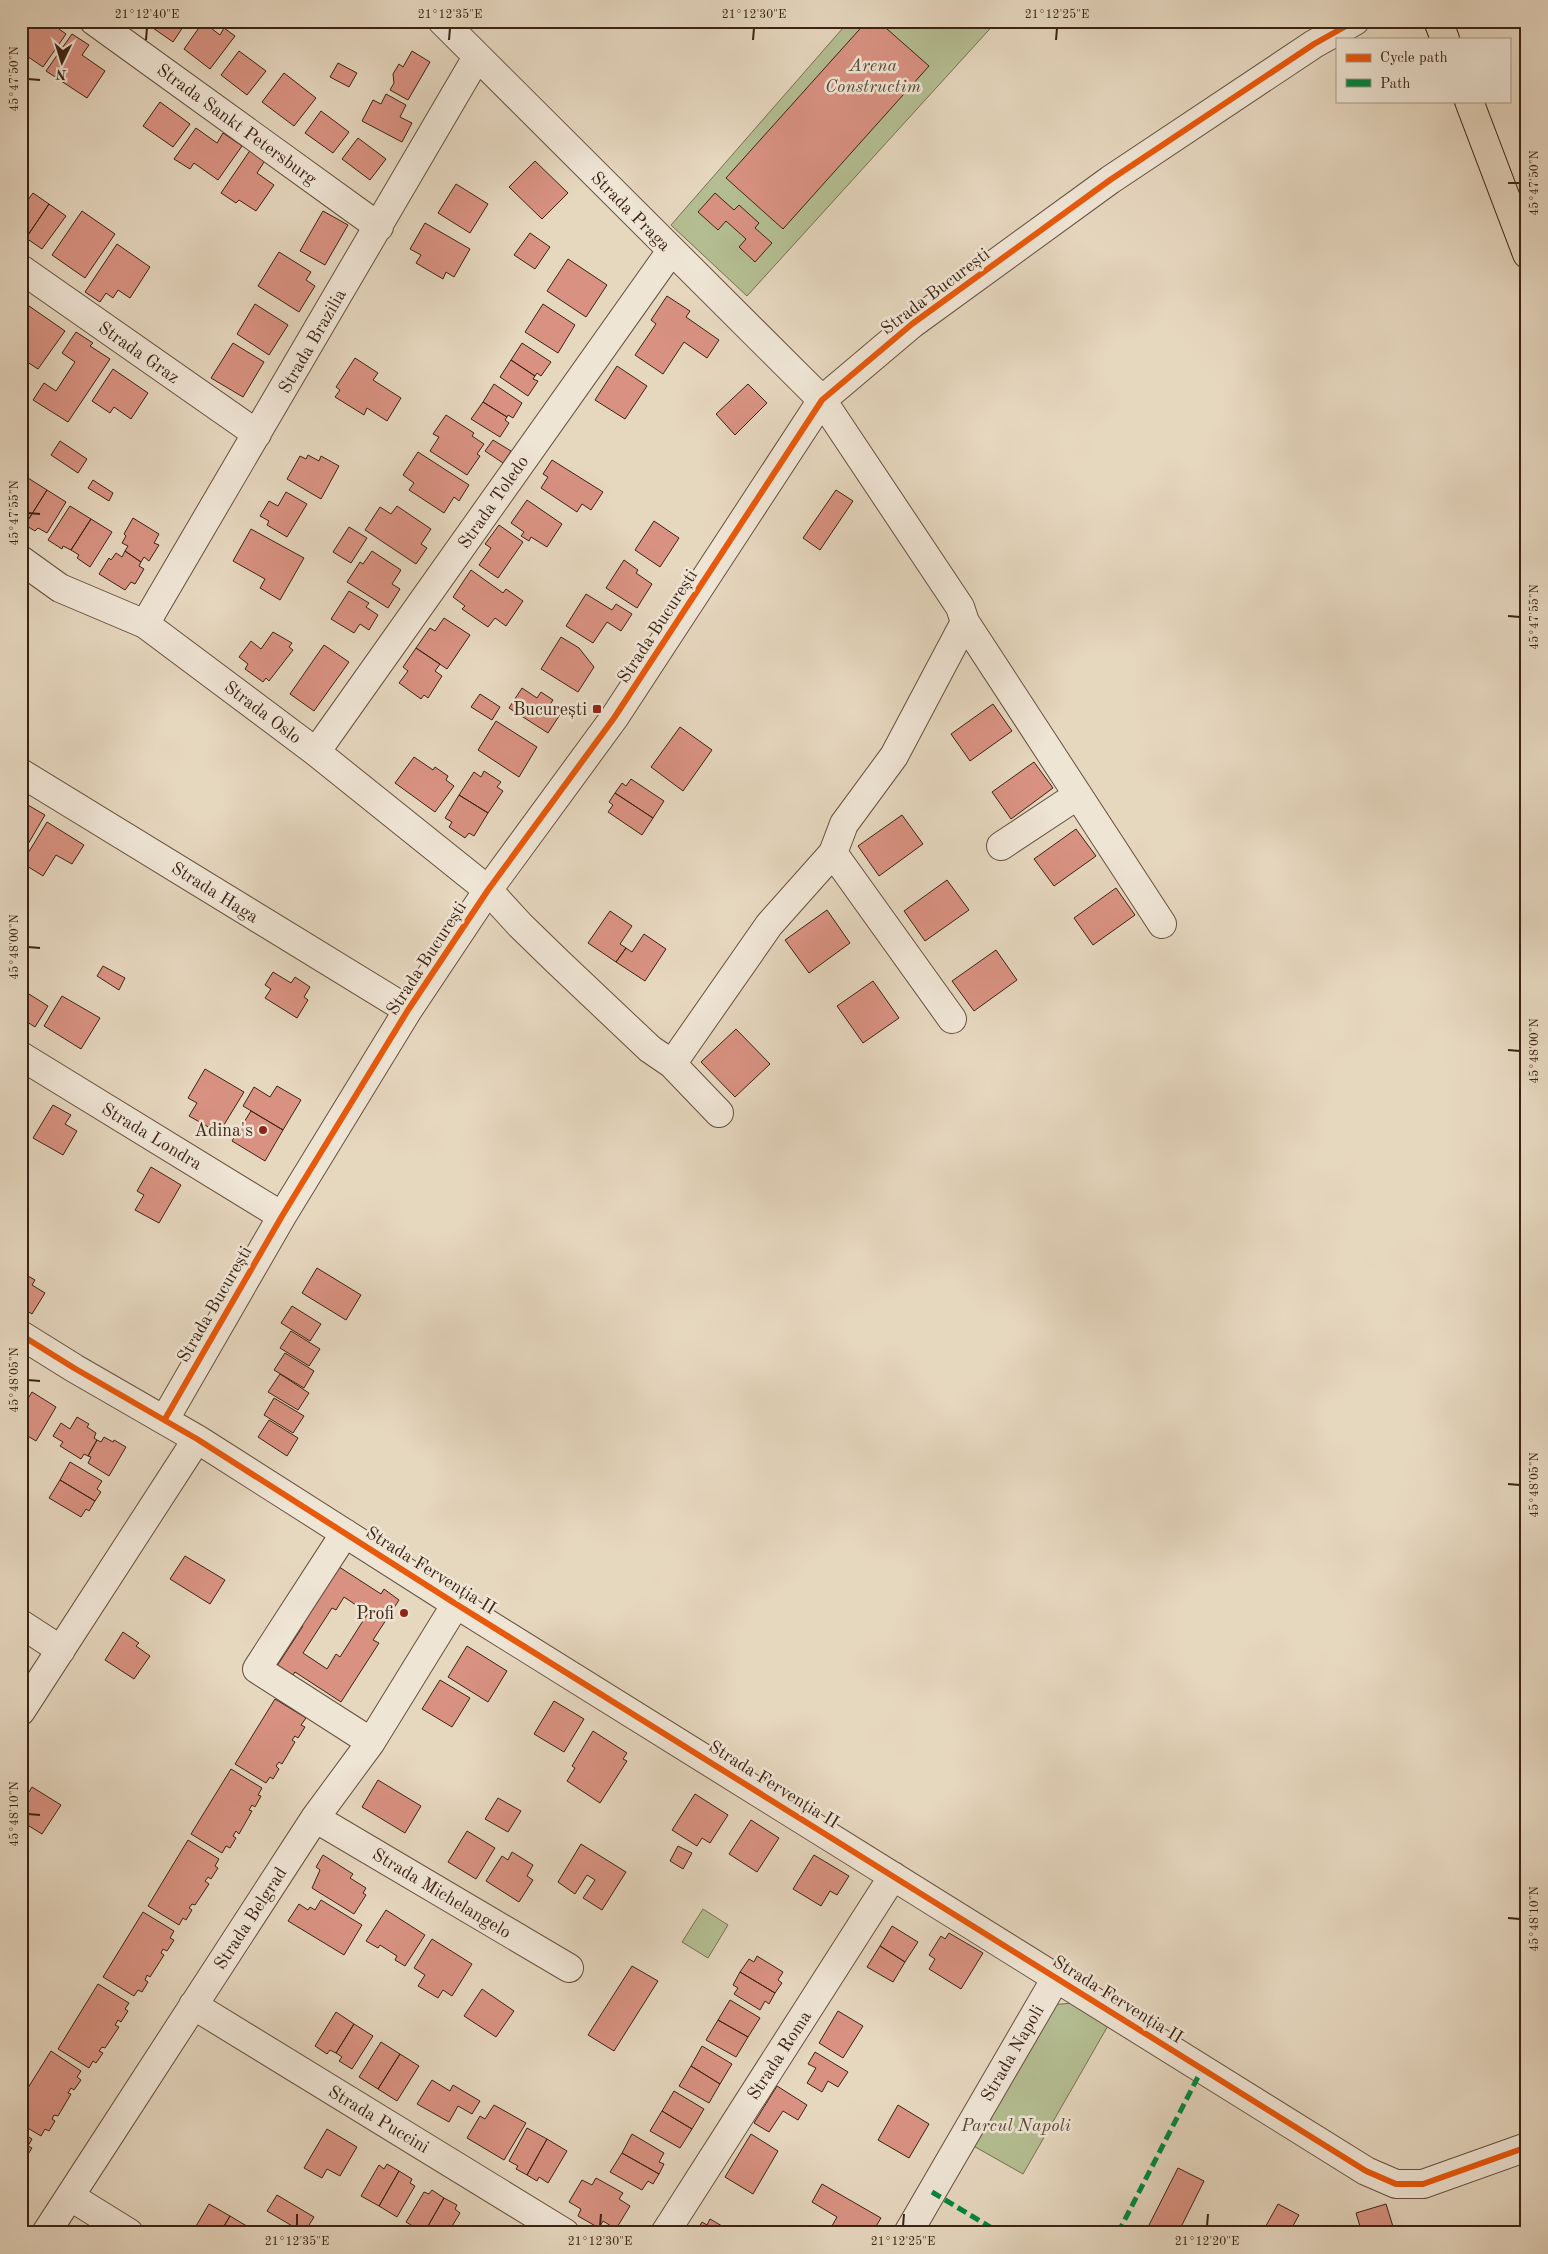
<svg xmlns="http://www.w3.org/2000/svg" width="1548" height="2254" viewBox="0 0 1548 2254" font-family="'Old Standard TT',serif">
<style>
.green{fill:#b4be92;stroke:#787052}
.building{fill:#d99282;stroke:#3c2313;fill-rule:evenodd}
.lines{fill:none;stroke-linecap:round;stroke-linejoin:round}
.minor-casing{stroke:#66503e;stroke-width:30}
.major-casing{stroke:#3c2313;stroke-width:30}
.minor{stroke:#efe5d5;stroke-width:28}
.major{stroke:#e6d7bf;stroke-width:28}
.quiet{stroke:#00873e;stroke-width:5;stroke-dasharray:10 5;stroke-linecap:butt}
.cycleway-casing{stroke:#efe5d5;stroke-width:9}
.cycleway{stroke:#e8590c;stroke-width:6}
.ticks{fill:none;stroke:#3c2313;stroke-width:2}
.poi-dot{fill:#8f2418;stroke:#efe5d5;stroke-width:2}
.labels{text-anchor:middle;stroke-width:5;stroke-linejoin:round;paint-order:stroke}
.park-label{font-size:18px;font-style:italic;fill:#5a4a33;stroke:#efe5d5}
.street-label{font-size:18px;fill:#3c2313;stroke:#efe5d5}
.poi-label{font-size:18px;fill:#3c2313;stroke:#efe5d5;text-anchor:end}
.neatline{fill:none;stroke:#3c2313;stroke-width:2}
.ticks-label{font-size:12px;text-anchor:middle;fill:#3c2313}
</style>
<rect width="100%" height="100%" fill="#e6d7bf"/>
<filter id="stains"><feTurbulence type="fractalNoise" baseFrequency=".004" numOctaves="4"/><feColorMatrix values="0 0 0 0 .2 0 0 0 0 .09 0 0 0 0 .02 0 0 0 .5 -.17"/></filter>
<radialGradient id="worn" r=".72"><stop offset=".6" stop-color="#630" stop-opacity="0"/><stop offset="1" stop-color="#630" stop-opacity=".3"/></radialGradient>
<path class="green" d="M849,21h148l-250,275 -76,-71z
M703,1909l25,16 -20,33 -26,-16z
M1072,2003l37,21 -86,150 -53,-30 81,-139z"/>
<path class="building" d="M25,21l7,5 3,-5h13l18,13 -23,33 -22,-15v-26z
M143,21h44l-14,21z
M867,21h11l51,45 -146,163 -57,-51z
M203,22l17,13 4,-7 11,8 -25,33 -26,-20z
M72,34l17,11 -7,10 23,16 -18,27 -41,-27z
M239,51l27,20 -19,24 -26,-20z
M412,51l18,11 -22,38 -18,-10 4,-7 -1,-9 6,-10 4,3z
M338,63l19,10 -8,14 -19,-10z
M284,73l32,25 -22,28 -32,-24z
M386,94l20,11 -6,12 12,6 -10,19 -40,-21 11,-21 8,4z
M160,102l30,22 -17,23 -30,-21z
M321,111l28,21 -16,21 -28,-20z
M196,128l21,15 6,-10 19,13 -24,34 -24,-17 -4,6 -16,-10z
M358,138l28,21 -16,21 -28,-21z
M251,149l15,10 -9,14 17,12 -18,26 -17,-11 -3,3 -15,-10z
M535,161l33,32 -26,26 -33,-32z
M456,184l32,20 -18,29 -32,-20z
M33,193l16,11 -23,34 -5,-4v-25z
M715,193l19,17 5,-5 20,18 -4,5 17,15 -17,19 -16,-15 7,-8 -20,-18 -8,9 -20,-18z
M49,204l17,12 -24,33 -16,-11z
M82,211l33,23 -30,44 -33,-23z
M323,211l25,14 -23,40 -25,-14z
M425,223l45,26 -16,28 -8,-5 -3,7 -27,-16 5,-8 -11,-6z
M530,233l20,14 -15,22 -21,-14z
M117,244l33,23 -20,31 -12,-8 -5,8 -7,-5 -6,9 -15,-10z
M279,252l32,20 -5,8 9,6 -16,26 -41,-26z
M568,259l39,26 -21,32 -39,-26z
M667,296l23,15 -4,6 33,23 -12,18 -23,-16 -21,32 -28,-19 21,-31 -5,-4z
M255,304l33,21 -19,30 -32,-21z
M543,304l32,21 -17,28 -33,-21z
M29,306l36,25 -27,38 -17,-11v-40z
M76,332l17,11 -3,3 20,13 -42,63 -35,-22 11,-17 12,8 19,-29 -13,-9z
M233,343l31,19 -21,35 -32,-19z
M522,343l29,19 -10,14 -4,-3 -2,3 -24,-16z
M355,358l23,15 -5,7 28,18 -14,23 -20,-13 -3,7 -29,-18 5,-7 -4,-3z
M511,360l24,16 -2,3 5,2 -10,15 -28,-19z
M617,366l30,20 -22,33 -30,-19z
M113,369l35,24 -17,26 -17,-12 -4,6 -18,-12z
M494,384l28,19 -9,15 -5,-3 -1,2 -24,-15z
M748,384l19,19 -32,32 -19,-21z
M483,402l24,15 -2,3 4,3 -9,14 -29,-18z
M446,415l28,18 -2,3 12,8 -7,10 3,2 -13,19 -37,-24 9,-14 -6,-3z
M493,440l18,11 -8,12 -18,-12z
M60,441l27,18 -9,14 -27,-18z
M418,452l51,33 -10,16 -5,-4 -10,16 -35,-23 5,-7 -11,-8z
M308,455l11,6 2,-5 18,10 -18,33 -34,-20 13,-23 6,3z
M552,460l51,32 -12,18 -9,-6 -5,8 -36,-24 7,-11 -5,-3z
M28,478l19,12 -22,35 -4,-2v-35z
M93,480l20,13 -4,8 -21,-13z
M47,490l19,12 -19,31 -9,-5 -3,3 -10,-6z
M836,490l17,11 -33,49 -17,-12z
M286,492l21,12 -20,33 -20,-12 2,-4 -9,-5 9,-15 9,5z
M527,500l35,24 -15,23 -16,-10 -2,4 -8,-5 3,-4 -13,-9z
M70,506l21,13 -20,31 -8,-4 -1,3 -14,-9z
M397,506l34,23 -10,15 6,4 -11,16 -51,-34 15,-23 11,7z
M133,518l26,16 -5,9 5,2 -10,16 -5,-4 -3,5 -16,-11 3,-5 -6,-3 4,-7 -2,-2z
M91,519l21,13 -22,35 -13,-9 2,-3 -8,-5z
M654,521l25,17 -19,29 -25,-17z
M499,525l24,17 -25,36 -19,-13 12,-17 -6,-4z
M349,527l18,11 -16,25 -18,-11z
M251,529l53,29 -24,42 -20,-12 5,-9 -32,-18z
M125,551l16,11 -2,4 5,3 -9,15 -4,-2 -6,8 -26,-16 10,-16 2,2 5,-7 6,4z
M372,551l29,19 -9,14 8,5 -12,19 -41,-26 13,-20 3,2z
M624,560l14,10 -2,3 16,11 -15,24 -31,-20z
M471,570l32,23 3,-4 17,12 -17,25 -11,-8 -7,9 -26,-18 3,-3 -12,-9z
M349,591l20,12 -3,4 12,8 -9,15 -9,-6 -6,9 -23,-14z
M586,594l26,16 4,-6 16,10 -11,17 -14,-9 -14,21 -27,-17z
M444,618l26,17 -23,34 -31,-21 14,-20 5,3z
M273,632l19,11 -3,4 4,3 -24,31 -3,-3 -3,4 -18,-13 3,-5 -9,-7 12,-16 10,8z
M561,637l18,11 15,19 -16,25 -37,-23z
M324,645l25,17 -35,49 -24,-17z
M416,648l24,16 -5,7 7,5 -14,22 -4,-3 -3,4 -22,-16 9,-12 -5,-4z
M522,688l15,10 4,-6 12,8 -4,6 12,7 -13,20 -39,-25z
M480,694l20,13 -8,13 -21,-13z
M993,704l19,27 -42,30 -19,-27z
M496,721l41,26 -18,30 -41,-27z
M680,727l32,23 -29,41 -32,-24z
M414,757l19,13 2,-3 13,9 -2,4 8,6 -19,26 -40,-29z
M1034,762l19,26 -42,31 -19,-27z
M484,771l17,11 -4,5 6,4 -15,22 -29,-18 15,-23 7,5z
M631,779l33,22 -11,17 -38,-25 7,-10 4,3z
M615,793l38,25 -11,17 -34,-23 5,-7 -4,-3z
M459,795l29,18 -14,23 -5,-3 -4,5 -16,-11 3,-5 -7,-4z
M21,801l24,14 -21,36 -3,-1z
M902,815l21,29 -44,32 -21,-30z
M47,822l37,23 -12,19 -16,-9 -13,21 -21,-13z
M1076,829l20,27 -42,30 -20,-27z
M947,880l22,30 -44,31 -21,-30z
M1116,888l19,27 -42,30 -19,-27z
M827,910l23,33 -41,30 -24,-33z
M610,911l22,15 -12,18 6,4 -10,14 -28,-19z
M644,934l22,15 -21,32 -29,-19 10,-14 6,4z
M996,950l21,30 -43,31 -22,-30z
M103,966l22,12 -6,12 -22,-14z
M273,972l18,11 4,-6 15,10 -6,10 4,3 -11,18 -32,-20 6,-9 -6,-4z
M873,981l26,37 -36,25 -26,-37z
M21,989l27,17 -13,21 -14,-9z
M62,996l38,22 -19,31 -37,-23z
M736,1029l34,35 -35,33 -34,-35z
M205,1069l39,23 -25,41 -30,-17 8,-13 -9,-5z
M277,1086l24,14 -18,30 -40,-24 11,-19 16,10z
M53,1105l18,10 -6,9 12,7 -14,24 -30,-17z
M251,1111l32,19 -18,31 -33,-20z
M151,1167l30,18 -22,38 -24,-13 9,-15 -7,-4z
M317,1268l44,27 -15,25 -44,-27z
M21,1272l14,8 -3,5 13,8 -13,21 -11,-7z
M292,1306l29,18 -11,17 -29,-18z
M291,1331l29,18 -11,17 -29,-18z
M285,1353l29,18 -10,17 -30,-18z
M280,1374l29,19 -11,17 -30,-18z
M32,1392l24,15 -20,34 -15,-9v-19l3,1 3,-6 -3,-3z
M274,1398l30,18 -11,17 -29,-18z
M77,1417l12,7 -2,3 9,6 -2,5 3,2 -9,16 -4,-2 -3,5 -21,-13 3,-4 -10,-6 8,-13 9,6z
M269,1420l29,18 -11,18 -29,-19z
M104,1437l9,5 1,-2 12,7 -17,29 -21,-13 3,-6 -3,-1 9,-16 4,2z
M70,1462l32,19 -5,8 4,3 -6,9 -35,-21z
M60,1480l35,21 -6,10 -3,-2 -5,8 -32,-19z
M185,1556l40,24 -15,24 -40,-25z
M333,1563l48,31 3,-5 15,11 -26,40 6,3 -38,59 -46,-30 -2,3 -16,-9 26,-40 -7,-5zM344,1597l24,16 -28,44 -4,-3 -9,15 -24,-16 29,-45 4,2z
M123,1632l16,11 -3,3 14,10 -16,23 -29,-19z
M467,1646l40,25 -19,31 -40,-25z
M440,1680l30,18 -18,29 -30,-18z
M275,1699l31,19 -5,7 4,2 -7,11 -3,-2 -3,4 3,2 -13,22 -3,-2 -3,4 3,3 -6,10 -3,-2 -4,6 -31,-19z
M554,1701l30,18 -20,33 -30,-18z
M593,1731l34,22 -4,6 4,2 -27,42 -33,-22 8,-13 -3,-2z
M231,1769l31,19 -4,7 3,1 -6,11 -3,-2 -3,5 3,1 -13,23 -3,-3 -3,5 3,2 -6,10 -4,-2 -4,7 -31,-19z
M378,1780l43,26 -16,27 -43,-26z
M32,1787l29,18 -19,29 -21,-13v-16z
M695,1794l33,21 -18,28 -8,-5 -5,8 -25,-16z
M498,1798l23,13 -13,21 -23,-13z
M751,1820l28,18 -22,34 -28,-18z
M467,1831l28,17 -19,31 -28,-17z
M188,1840l31,19 -4,7 3,2 -7,11 -3,-2 -3,4 4,3 -14,21 -3,-1 -3,4 3,2 -6,10 -3,-2 -4,7 -31,-19z
M581,1844l45,28 -24,38 -19,-12 12,-18 -8,-5 -12,19 -17,-12z
M678,1846l14,7 -9,16 -13,-8z
M512,1852l21,13 -6,11 6,4 -14,22 -33,-21 16,-25 6,4z
M323,1855l30,19 -3,4 16,10 -3,5 3,2 -12,19 -42,-26 8,-18 -4,-3z
M814,1855l35,21 -12,19 -7,-4 -9,15 -28,-17z
M321,1900l41,25 -18,30 -56,-34 11,-17 9,6 2,-3 5,3z
M386,1910l39,25 -20,31 -10,-6 2,-4 -17,-11 -2,3 -12,-7z
M143,1912l31,19 -4,7 4,2 -7,11 -4,-2 -2,4 3,2 -14,22 -3,-2 -2,5 3,2 -6,10 -4,-2 -4,6 -31,-19z
M892,1926l26,16 -13,20 -25,-16z
M949,1933l34,20 -22,36 -32,-20 6,-10 -6,-4 12,-19 4,3z
M432,1939l40,25 -20,32 -9,-6 -5,8 -20,-12 7,-11 -11,-7z
M880,1946l25,16 -12,20 -26,-15z
M757,1956l26,16 -5,8 4,3 -7,10 -35,-21 9,-13 5,3z
M632,1966l26,15 -44,70 -26,-16z
M740,1972l35,21 -6,11 -4,-3 -5,9 -26,-16 4,-6 -5,-3z
M98,1984l31,19 -4,6 3,2 -7,11 -3,-2 -3,5 4,2 -14,21 -3,-1 -3,4 4,2 -7,10 -3,-2 -4,7 -31,-19z
M482,1989l32,22 -18,26 -32,-21z
M730,2000l30,18 -12,19 -30,-17z
M838,2011l25,15 -20,32 -24,-15z
M336,2012l18,12 -18,29 -6,-3 -3,4 -12,-8z
M718,2020l30,17 -12,20 -30,-17z
M354,2024l19,12 -21,33 -13,-8 3,-4 -6,-4z
M381,2042l19,12 -22,35 -19,-12z
M702,2046l30,18 -12,20 -29,-18z
M51,2051l30,20 -4,6 4,3 -7,10 -3,-2 -3,5 3,1 -13,22 -4,-1 -2,4 3,2 -6,10 -4,-2 -4,7 -20,-12v-25z
M815,2052l33,20 -10,15 -10,-6 -6,11 -15,-9 9,-15 -8,-4z
M400,2054l19,12 -22,35 -19,-12z
M691,2066l29,18 -11,19 -30,-17z
M432,2080l18,11 3,-6 27,16 -8,13 -14,-8 -9,16 -32,-18z
M777,2086l30,19 -9,15 -15,-9 -14,21 -15,-9z
M674,2091l30,18 -12,20 -30,-18z
M494,2105l32,18 -22,37 -37,-22 13,-22 5,3z
M898,2105l31,19 -20,34 -31,-18z
M662,2111l30,18 -12,19 -30,-17z
M527,2128l20,11 -20,36 -11,-6 2,-3 -9,-5z
M327,2129l30,18 -17,29 -13,-7 -5,9 -18,-10z
M21,2132l11,7 -4,7 4,2 -7,11 -4,-2z
M632,2134l32,19 -5,9 5,2 -5,10 -37,-21z
M751,2134l27,17 -25,43 -28,-17z
M547,2139l20,12 -19,32 -9,-6 -2,4 -10,-6z
M622,2153l37,21 -6,10 -5,-3 -6,9 -32,-18z
M387,2164l12,7 -20,35 -18,-10 18,-31 5,4z
M1178,2168l26,13 -26,52h-24l-7,-4z
M399,2171l13,8 -2,4 5,3 -18,31 -18,-11z
M596,2178l27,15 -4,6 11,7 -14,23 -13,-8 -4,7 -21,-12 3,-7 -12,-7 13,-22 10,5z
M822,2184l59,34 -9,15h-44l9,-16 -25,-15z
M432,2190l12,8 -20,35 -18,-11 18,-30 5,2z
M277,2195l37,22 -10,16 -37,-22z
M444,2198l13,7 -2,4 5,4 -12,20h-24z
M209,2204l21,12 -10,17h-28z
M1278,2204l21,11 -10,18h-27z
M1386,2204l9,29h-33l-6,-20z
M230,2216l20,12 -2,5h-28z
M710,2219l24,14h-42l2,-3 2,2 6,-10 5,3z
M949,2226l13,7h-17z"/>
<g class="lines">
<defs>
<path id="minor" d="M94,21l285,206
M442,21l380,379 138,207 5,15 -71,134 -50,68 -11,29 119,166
M21,269l236,165
M21,560l39,28 85,36 171,128 172,138 32,35 37,36 93,88 22,15 47,49
M965,622l197,302
M145,624l332,-567
M316,752l355,-501
M21,773l387,237
M1001,846l77,-51
M21,1056l261,160
M672,1064l97,-139 64,-72
M21,1335l53,33 123,71 259,165 910,567 30,13h27l104,-37
M165,1419l117,-203 126,-206 80,-120 126,-172 208,-318 90,-76 198,-144 204,-136 41,-23
M345,1533l-88,136 114,73
M21,1624l40,26
M21,1711l176,-272
M315,1818l254,150
M193,2005l372,228
M71,2197l58,36
M46,2233l269,-415 56,-76 85,-138
M665,2233l228,-357
M908,2233l148,-255"/>
<path id="major" d="M1438,21l7,18
M1469,101l58,153"/>
</defs>
<use href="#minor" class="minor-casing"/>
<use href="#major" class="major-casing"/>
<use href="#minor" class="minor"/>
<use href="#major" class="major"/>
<path class="quiet" d="M932,2192l68,41
M1118,2233l84,-164"/>
<defs>
<path id="cycleway" d="M21,1335l53,33 123,71 259,165 910,567 30,13h27l104,-37
M165,1419l117,-203 126,-206 80,-120 126,-172 208,-318 90,-76 198,-144 204,-136 41,-23"/>
</defs>
<use href="#cycleway" class="cycleway-casing"/>
<use href="#cycleway" class="cycleway"/>
</g>
<path class="ticks" d="M146,40l1,-12M449,40l1,-12M753,40l1,-12M1056,40l1,-12M28,79l12,1M1508,183h12M28,513l12,1M1508,616l12,1M28,947l12,1M1508,1050l12,1M28,1380l12,1M1508,1484l12,1M28,1814l12,1M1508,1918l12,1M297,2226v-12M600,2226l1,-12M903,2226l1,-12M1207,2226l1,-12"/>
<g class="poi-dot">
<rect x="592" y="704" width="10" height="10" rx="2.5"/>
<circle cx="263" cy="1130" r="5"/>
<circle cx="404" cy="1613" r="5"/>
</g>
<g class="labels">
<g class="park-label">
<text x="873" y="71">Arena<tspan x="873" dy="21">Constructim</tspan></text>
<text x="1016" y="2131">Parcul Napoli</text>
</g>
<g class="street-label">
<text transform="translate(237 124) rotate(36)" y="6">Strada Sankt Petersburg</text>
<text transform="translate(631 211) rotate(45)" y="6">Strada Praga</text>
<text transform="translate(935 291) rotate(-37)" y="6">Strada București</text>
<text transform="translate(312 341) rotate(-60)" y="6">Strada Brazilia</text>
<text transform="translate(139 352) rotate(35)" y="6">Strada Graz</text>
<text transform="translate(493 502) rotate(-55)" y="6">Strada Toledo</text>
<text transform="translate(657 626) rotate(-57)" y="6">Strada București</text>
<text transform="translate(263 712) rotate(37)" y="6">Strada Oslo</text>
<text transform="translate(215 892) rotate(32)" y="6">Strada Haga</text>
<text transform="translate(426 958) rotate(-57)" y="6">Strada București</text>
<text transform="translate(152 1136) rotate(31)" y="6">Strada Londra</text>
<text transform="translate(214 1304) rotate(-60)" y="6">Strada București</text>
<text transform="translate(431 1570) rotate(32)" y="6">Strada Fervenția II</text>
<text transform="translate(774 1784) rotate(32)" y="6">Strada Fervenția II</text>
<text transform="translate(442 1893) rotate(31)" y="6">Strada Michelangelo</text>
<text transform="translate(250 1918) rotate(-57)" y="6">Strada Belgrad</text>
<text transform="translate(1118 1999) rotate(32)" y="6">Strada Fervenția II</text>
<text transform="translate(1012 2053) rotate(-60)" y="6">Strada Napoli</text>
<text transform="translate(779 2055) rotate(-57)" y="6">Strada Roma</text>
<text transform="translate(379 2119) rotate(31)" y="6">Strada Puccini</text>
</g>
<g class="poi-label">
<text x="587" y="715">București</text>
<text x="253" y="1136">Adina's</text>
<text x="394" y="1619">Profi</text>
</g>
</g>
<rect width="1548" height="2254" fill="none" stroke="#e6d7bf" stroke-width="55"/>
<rect x="1336" y="38" width="175" height="65" fill="#efe5d5" stroke="#a79787"/>
<rect x="1346" y="54" width="25" height="8" fill="#e8590c" stroke="#a79787"/>
<text x="1380" y="62" font-size="15" fill="#3c2313">Cycle path</text>
<rect x="1346" y="79" width="25" height="8" fill="#00873e" stroke="#a79787"/>
<text x="1380" y="88" font-size="15" fill="#3c2313">Path</text>
<g transform="translate(62 62) rotate(184)" stroke="#efe5d5" stroke-width="4" paint-order="stroke">
<path d="M0-4L9 19L0 12L-9 19Z" fill="#3c2313"/>
<text y="-8" font-size="14" font-weight="bold" text-anchor="middle" fill="#3c2313">N</text>
</g>
<rect x="28" y="28" width="1492" height="2198" class="neatline"/>
<g class="ticks-label">
<text x="147" y="18">21°12'40"E</text>
<text x="450" y="18">21°12'35"E</text>
<text x="754" y="18">21°12'30"E</text>
<text x="1057" y="18">21°12'25"E</text>
<text transform="translate(14 79) rotate(-90)" y="4">45°47'50"N</text>
<text transform="translate(1534 183) rotate(-90)" y="4">45°47'50"N</text>
<text transform="translate(14 513) rotate(-90)" y="4">45°47'55"N</text>
<text transform="translate(1534 617) rotate(-90)" y="4">45°47'55"N</text>
<text transform="translate(14 947) rotate(-90)" y="4">45°48'00"N</text>
<text transform="translate(1534 1051) rotate(-90)" y="4">45°48'00"N</text>
<text transform="translate(14 1380) rotate(-90)" y="4">45°48'05"N</text>
<text transform="translate(1534 1485) rotate(-90)" y="4">45°48'05"N</text>
<text transform="translate(14 1814) rotate(-90)" y="4">45°48'10"N</text>
<text transform="translate(1534 1919) rotate(-90)" y="4">45°48'10"N</text>
<text x="297" y="2245">21°12'35"E</text>
<text x="600" y="2245">21°12'30"E</text>
<text x="903" y="2245">21°12'25"E</text>
<text x="1207" y="2245">21°12'20"E</text>
</g>
<rect width="100%" height="100%" filter="url(#stains)"/>
<rect width="100%" height="100%" fill="url(#worn)"/>
</svg>
